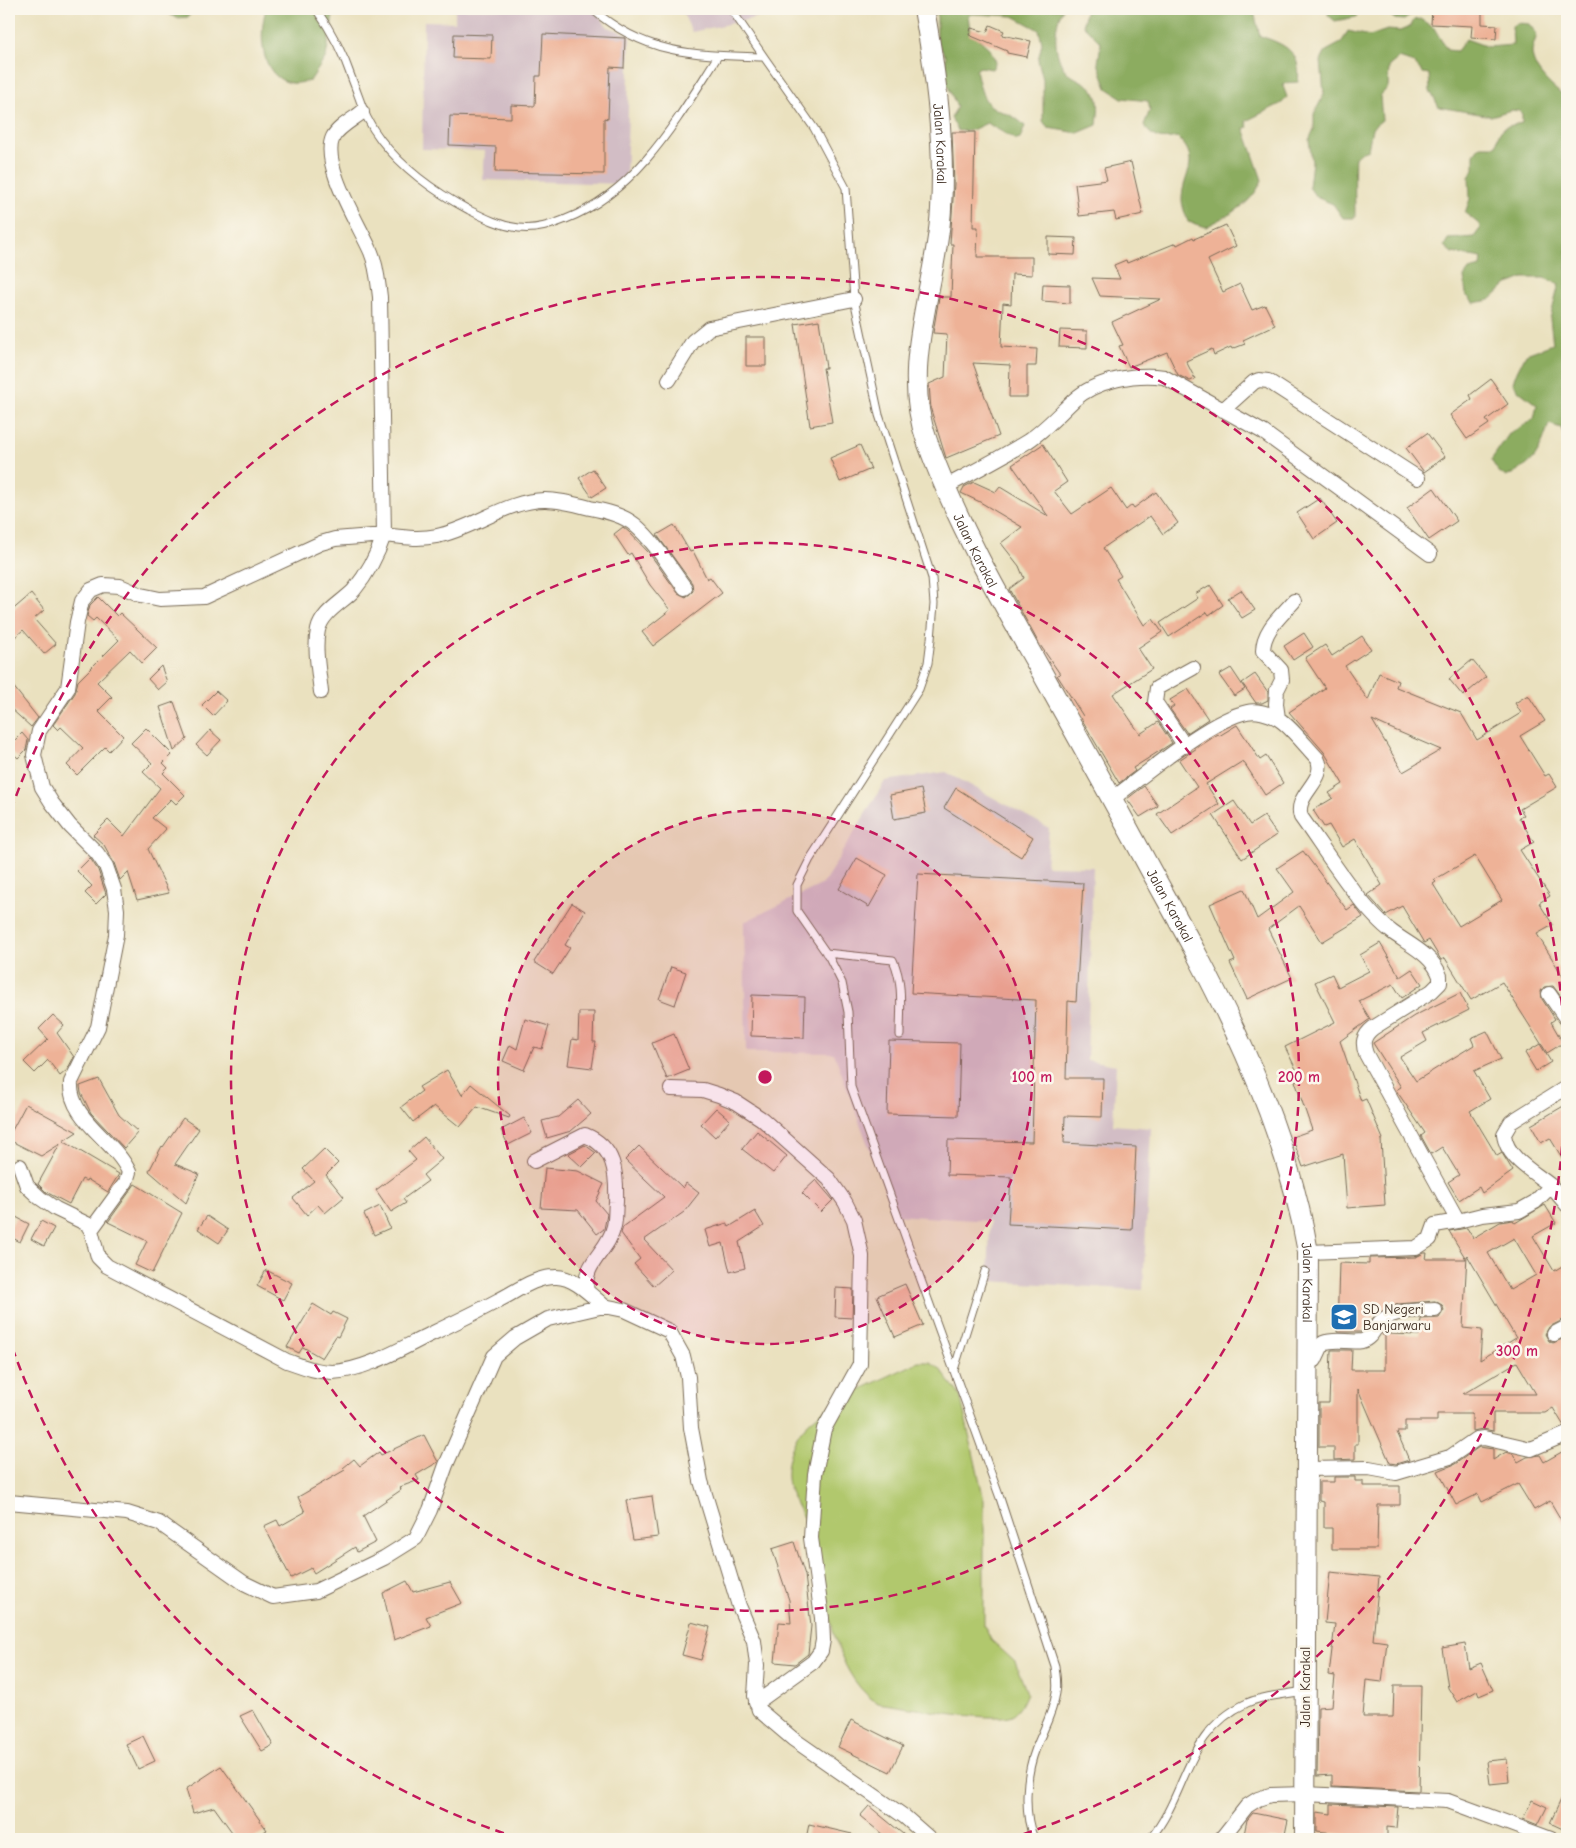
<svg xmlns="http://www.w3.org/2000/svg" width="1576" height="1848" viewBox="0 0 1576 1848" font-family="'Comic Neue',sans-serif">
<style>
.industrial{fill:#d2bdc5}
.green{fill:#b1c86d;stroke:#767946}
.forest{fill:#8cac60;stroke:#646b3f}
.building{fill:#eeb297;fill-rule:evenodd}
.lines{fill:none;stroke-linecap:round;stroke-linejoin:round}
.service-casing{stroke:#786a56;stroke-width:9}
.minor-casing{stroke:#786a56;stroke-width:16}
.secondary-casing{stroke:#786a56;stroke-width:22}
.service{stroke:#fff;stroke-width:7}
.minor{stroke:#fff;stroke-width:14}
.secondary{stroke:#fff;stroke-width:20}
.ring{fill:none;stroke:#c2185b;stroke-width:2.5;stroke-dasharray:9 6}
.labels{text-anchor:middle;stroke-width:5;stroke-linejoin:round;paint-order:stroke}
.street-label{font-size:14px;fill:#3b2a1e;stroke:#fbf7ec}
.poi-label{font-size:14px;fill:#3b2a1e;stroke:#fbf7ec;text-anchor:start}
.centre{fill:#c2185b;stroke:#fbf7ec;stroke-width:2.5}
.ring-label{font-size:15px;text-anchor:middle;font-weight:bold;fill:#c2185b;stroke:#fbf7ec;stroke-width:5;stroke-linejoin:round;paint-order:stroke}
</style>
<rect width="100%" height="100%" fill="#fbf7ec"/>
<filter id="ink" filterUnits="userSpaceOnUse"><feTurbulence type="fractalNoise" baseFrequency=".02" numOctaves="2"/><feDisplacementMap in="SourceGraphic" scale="10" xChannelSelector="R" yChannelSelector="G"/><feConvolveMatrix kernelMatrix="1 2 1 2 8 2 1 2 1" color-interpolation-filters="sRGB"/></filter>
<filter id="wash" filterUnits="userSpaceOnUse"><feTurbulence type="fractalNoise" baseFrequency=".0096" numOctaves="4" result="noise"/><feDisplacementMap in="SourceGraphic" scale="20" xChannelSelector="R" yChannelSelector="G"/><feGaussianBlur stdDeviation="1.12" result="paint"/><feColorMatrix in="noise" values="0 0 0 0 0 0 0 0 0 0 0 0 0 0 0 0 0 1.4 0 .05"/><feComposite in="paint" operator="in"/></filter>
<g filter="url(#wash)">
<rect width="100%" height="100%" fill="#eae1bf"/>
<path class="industrial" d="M455,9h138l15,18 22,8 -4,149 -143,-4 2,-29 -63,-2 2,-128 31,1z
M681,9h114l-103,23z
M946,772l103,56 -3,38 47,1 -6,193 29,5 -3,60 38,3 -8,162 -155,-9 2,-60 -96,-6 -60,-162 -88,-1 -2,-130 79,-38 62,-103z"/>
<path class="green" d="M918,1362h12l9,6 21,27 24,105v125l7,15 24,22 12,31c-4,9 -7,17 -15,22 -16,8 -112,-9 -135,-12 -50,-34 -48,-114 -65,-166 -6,-18 -19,-34 -24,-52 -4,-17 3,-40 13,-54 22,-29 84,-52 117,-69z"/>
<path class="forest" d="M161,9h34l-7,8 -12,1z
M266,9h108l-41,7 -7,41 -16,24c-6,1 -14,3 -19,2 -32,-6 -32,-51 -25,-74z
M937,9h126c-10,16 -10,48 3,62 7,8 22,11 28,20 7,10 4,23 3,34l-19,8 -30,-5 -5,-7v-42l-5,-19 4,-17 -3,-13 -26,-14 -40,-2 -5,1 2,16 20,18 6,13 -4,7 -12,-2 -4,3c3,11 5,29 15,36 13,9 20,6 34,20l-5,13 -4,1 -29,-17 -15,7 -14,1 -7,-13 6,-11 -14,-32 3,-18 -9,-15z
M1086,9h162l6,3 6,24c25,8 42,16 38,46l-13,1 -2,3 4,11 -5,6 -36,18 2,6 -4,1 18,52c-11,26 -32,34 -56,47l-18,-5c-2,-6 -6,-16 -6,-23 0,-24 21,-39 -5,-62 -15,3 -24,3 -33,-12l6,-15 -2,-9 -26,-3 -15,-10 -9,-25 3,-20 -18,-18z
M1329,9h35l-8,8 -21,4 -7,-6z
M1381,9h29v7l-6,4 -9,-1z
M1420,19l14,9 13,22 10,1 9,-12 22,8 25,-2 -1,-19 5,-3 12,1 8,10c-1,5 -5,13 -5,19 1,19 22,35 35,46v343l-6,-14 -12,-4c-11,30 -12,39 -43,53l-8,-6 -7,-11 18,-26 25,-15 3,-14 -18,-14 -6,-8 2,-7 11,-22 27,-10 -3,-25 9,-35 -15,-6h-21l-17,7 -16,15 -16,3 -8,-8 -2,-18 5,-7 12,-3 1,-9 -30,-5 -8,-7 4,-7 26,-2 6,-8 -1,-5 -14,-11 5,-14 -1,-22 5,-8v-15l6,-8h16c4,-20 7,-19 26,-23v-9l-3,-3 -8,-1 -20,6 -52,-9 -9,-16 -1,-17 -6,-1 -9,-10 -15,-5 -10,8 -1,21 -8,9 2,24 -10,8 -4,22c-5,2 -10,3 -13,8 -1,3 0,50 0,60h-12l-10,-14 -17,-7 -7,-10 3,-25 -3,-22 5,-11v-15l10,-20 -3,-33 5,-10 15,-8 7,-12 22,5 17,-6 13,1 11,-5 3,-6z"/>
<g id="blocks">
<path class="building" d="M1432,9h50v15l15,1 -1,14 -25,-2 1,-11 -41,-2z
M990,25l14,6 -2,4 29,6 -4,16 -20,-4v-2l-38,-16 2,-7 16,4z
M454,34l38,1 -1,24 -38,-1z
M543,34l82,4 -1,30 -14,-1 -2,52 -4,-1v56l-109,-2 1,-25 -47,-2 1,-29 61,2v-13l24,1 1,-30h5z
M952,132h23l-2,95h5l-1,30h55v18l-20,-1 -1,30 -8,-1 -2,44 36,2 -1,17h-9v31h-18l1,-32 -37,-2 26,73 -53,22 -15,-48 -2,-26 16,-7 2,-43 -14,-1 6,-36h12l2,-53h-3l4,-60z
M1131,162l12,52 -27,6 -2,-8 -35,4 -4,-32 32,-4 -3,-12z
M1226,225l10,21 -28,14 15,32 17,-8 12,26 13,-5 10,20 -32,15 2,4 -13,5 -1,-2 -17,8 -2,-6 -26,12 9,18 -5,2 -12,-6 -11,-23 -38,15 -10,-21 4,-1 -11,-23 49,-23 -61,-3 -8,-18 28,1 -6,-14 12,-5 1,3 49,-20 1,2 16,-8 1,2z
M1048,237l28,1 -1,17 -27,-1z
M1043,284l27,1v18l-28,-2z
M819,320l7,48h-3l9,54 -22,4 -15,-102z
M1060,330l27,1v17l-28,-1z
M746,337h20v29h-20z
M1491,379l17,25 -22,16 3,4 -22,15 -17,-24 22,-16 -2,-4z
M1427,433l18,24 -21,15 -18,-24z
M1043,444l24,38 -13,9 18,23 39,-26 15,22 6,-5 2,3 22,-16 22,31 -15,11 -13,-18 -47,32 18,28 -5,3 28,46 9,-6 9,13 -24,16 14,21 -39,25 27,40 18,-12 14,21 -39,25 2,3 -16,12 -38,-65 2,-2 -26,-41 3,-1 -22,-32 -29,-53 15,-11 -5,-12 -18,-23 21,-16 -42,-25 -19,-9 3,-6 10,-5 22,10 4,-5 48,29 -36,-51z
M860,445l11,24 -31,13 -10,-24z
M593,469l13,19 -14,9 -13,-19z
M1434,488l23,33 -28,19 -22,-32z
M1320,498l17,25 -23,16 -17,-26z
M674,525l16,27 3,-1 14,28 3,-2 12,16 -69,53 -11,-14 28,-22 -20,-25 -19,-32 -3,2 -14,-21 9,-7 6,5 20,21 29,40 8,4 7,-6 -1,-8 -35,-48z
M1210,585l13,20 -14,10 -2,-3 -38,25 -9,-14 38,-25 -3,-4z
M1241,590l14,20 -13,8 -14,-20z
M31,594l13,16 -10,9 22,25 -12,10 -21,-24 -8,7 -6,-7v-17z
M98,597l19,19 3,-3 37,35 -15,15 -12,-13 -33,32 15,15 -14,14 25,25 -14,15 -4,-4 -28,28 -10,-10 16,-17 -22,-21 -3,3 -5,-5 22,-32 3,-12 41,-41 -23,-22 -3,3 -6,-5 3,-11z
M1304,633l9,14 -20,13 -9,-14z
M1362,636l9,13 -26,17 23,34 11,-27 19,8 -2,6 65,26 16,27 44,-27 -6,-10 13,-8 17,26 -25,15 25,40 4,-2 8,13 -37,22 4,6 -5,3 15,24 -14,8 30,46 -11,7 14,22 -16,9 30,49v22l-14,-19 -9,1 -3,4 1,8 13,20 -4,3 12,21 -16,10 -45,-71 -31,18 -26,-42 -4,2 -12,-20 -5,3 -22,-37 -16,9 -18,-20 14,-10 -27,-46 -13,8 -13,-22 -5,2 -11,-17 20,-12 -4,-5 14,-9 -19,-32 -35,-40 36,-24 -20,-30 20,-13 7,11zM1372,720l13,6 56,24 -38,22zM1475,856l27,44 -43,26 -26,-42 3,-2 -2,-2z
M1472,660l14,17 -23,19 -14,-17z
M161,666l6,16 -9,8 -10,-11z
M1231,668l14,21 -11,7 -15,-21z
M1255,674l13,18v8l-6,3h-6l-14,-20z
M9,681l29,37 -7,9 -22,-20z
M1188,689l20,30 -21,14 -17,-24 4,-3 -4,-6z
M216,691l11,10 -14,15 -11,-11z
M174,702l13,37 -13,12 -14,-44z
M1237,725l23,35 6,-4 17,27 -18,12 -22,-34 -37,23 13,20 -47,31 -15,-21 40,-27 -18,-27 39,-26 1,2z
M146,728l26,26 -9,9 5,5 -5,5 22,22 -9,9 -5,-5 -19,19 14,11 -18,20 21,44 -32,7 -9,-28 -8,8 -6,-17 -10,-18 -11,-10 15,-15 16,16 36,-48 -17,-16 9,-9 -21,-20z
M210,730l11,10 -14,15 -11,-10z
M22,733l6,7 -2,10 -8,8 -9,-8v-4z
M1144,786l14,20 -18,11 -13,-18z
M956,788l77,49 -12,20 -77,-49z
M921,789l5,24 -32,6 -4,-24z
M1234,801l16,24 14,-9 13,19 -35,24 -29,-44z
M1303,851l44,59 7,-5 9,12 -41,25 -23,-36 -31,23 24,49 -45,21 -17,-36 5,-2 -25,-57 34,-15 13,30 37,-27 -17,-24z
M90,858l8,12 8,24 -10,10 -11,-11 7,-7 -15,-15z
M857,858l30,17 -18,32 -30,-18z
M918,874l165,9 -7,119 -8,-1 -2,77h37l-1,39 -37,-1 -1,27 72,4 -4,83 -124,-6 3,-47 -64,-2 1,-35 84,2 4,-142 -125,-7z
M572,903l13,8 -20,34 5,3 -17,26 -19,-12z
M1380,943l20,34 12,-8 10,15 -20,14 -9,-14 -34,17 11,18 -30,22 21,60 5,-2 17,40 -2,1 4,65 -38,3 -4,-54 -40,13 -11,-30 20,-7 -17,-49 6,-2 -16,-32 50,-25 -20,-40 17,-8 6,13 31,-16 -9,-16z
M671,967l15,5 -11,33 -16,-6z
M1460,993l9,17 -46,23 4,8 -27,16 16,24 58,-36 -3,-7 16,-7 14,28 -27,12 16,28 -20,12 27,45 5,-3 11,18 -31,22 -3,-6 -20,13 -11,-18 11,-7 -17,-28 -11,7 -10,-18 4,-3 -29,-43 5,-3 -28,-44 41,-27z
M752,995l53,2 -1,41 -53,-2z
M579,1012h15l-1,30h3l-4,26 -24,-3 4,-26 6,1z
M53,1015l11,10 -7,8 17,24 -7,13 -7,6 -12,-16 -13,13 -11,-11 24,-23 -9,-10z
M525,1019l24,7 -7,23 -8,-2 -10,23 -21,-9 7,-16 7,4z
M674,1034l15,36 -22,9 -15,-36z
M889,1041l71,2 -2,73 -71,-2z
M1540,1044l11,18 -15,9 -11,-18z
M447,1070l15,25 9,-11 39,32 -1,2 -32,-11 -17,20 -26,-21 -21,16 -12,-15 21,-16 -3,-4z
M99,1079l20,36 19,17 -14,16 -33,-35 -10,-20 -1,-7z
M578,1100l13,14 -20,17 -24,7 -5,-17 16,-4z
M26,1104l51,28 -14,9 56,33 -11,18 -21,-13 -1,2 -4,-2 -13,25 -23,-12 -8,-8 22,-40 -19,12 -32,-16v-4z
M1567,1104v62l-17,-28 -9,5 -10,-18z
M716,1108l14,12 -15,17 -14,-13z
M183,1118l16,11 -24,35 24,10 -13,29 -37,-32 13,-25 1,1z
M524,1118l8,15 -24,12 -7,-15z
M757,1131l30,25 -14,17 -31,-24z
M424,1137l18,22 -19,16 5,6 -25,18 3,4 -15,9 -15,-22 40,-30 -8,-9z
M585,1145l11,8 -14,14 -14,-13z
M639,1146l44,42 3,-5 13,10 -15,19 -40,28 28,30 -18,16 -20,-22 6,-5 -19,-26 2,-6 41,-30 -39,-37z
M324,1149l14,14 -12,12 18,22 -19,16 -7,-8 -11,10 -14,-17 21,-17 -11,-12z
M545,1168l33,3 26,13 -8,17 11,13 -3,15 -7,5 -19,-24 -37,-2z
M816,1180l17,20 -12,12 -19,-19z
M135,1184l47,29 -30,60 -17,-8 12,-24 -39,-19z
M1545,1205l11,18 -23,13 21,35 13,-8v55l-18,9 -4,7 4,7 4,2 14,-6v88l-3,1 -11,-18 -8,5h-52v18l-10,-2 -11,2v-17h-35v7h-32v11h-8l12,28 -13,4 -6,-1 -32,-74v55h-3v15l-21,1v-13h-15v-44h10l2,-53h21l-1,20h34v-35h-3l5,-7 4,-3 -1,9 29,1 2,-16 18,-1 5,-8 -2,-5 -7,-4 -37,3 -22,10 -15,18h-24l2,-69 30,1v-6l47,-1 8,-4h3l-1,6h40l-17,-28 18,-3 6,10 27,-16 13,-2 2,3zM1514,1238l22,37 -26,15 -22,-37zM1467,1255l49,83 -36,22 2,-30 -19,-2zM1517,1362l19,32h-73z
M380,1206l10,22 -16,7 -10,-21z
M755,1211l9,15 -25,16 6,26 -15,4 -7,-29 -13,4 -5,-17 22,-7 2,4z
M207,1216l21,14 -9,13 -21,-14z
M16,1217l13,7 -9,18 -11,-6v-6z
M41,1221l13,7 -10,18 -13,-7z
M266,1270l26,13 -9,17 -26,-14z
M905,1284l18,41 -28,12 -18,-41z
M836,1288l17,1 -1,29 -17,-1z
M313,1304l18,11 2,-3 14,7 -9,18 -2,-1 -14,22 -19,-11 -4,6 -12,-6z
M424,1435l14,27 -22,13 3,5 -19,7 1,3 -38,26 13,26 -19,10 -2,-5 -41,26 -3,-5 -20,10 -27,-52 13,-6 3,6 25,-14 -7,-15 47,-27 -2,-2 11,-9 6,7 19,-14 2,3z
M1479,1447l14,2v11l13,-8 7,2 5,8 9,-5 13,-2 4,7 23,-13v81l-17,-29 -16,9 -16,-26 -36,18 -4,-8 -22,11 -18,-34 17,-7z
M1334,1477h21v4h8v5h37v19h-22l-1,44h-45v-21h-8v-26l-5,-1v-19h15z
M652,1496l6,41 -25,3 -7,-40z
M794,1542l11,33 6,51 -3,28 -13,10 -20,-2 4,-40 12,1 -2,-23 -17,-51z
M1330,1572l49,5 -6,63 14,2 -5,40 -16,-2 -3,37h30l1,-31h27l-2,105 -87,-4v-12l-15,1 1,-69 14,-1 3,-30 -6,-1 6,-51 -10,-1z
M407,1581l6,11 37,-10 12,21 -36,14 5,9 -37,14 -11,-47z
M691,1622l19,5 -9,33 -19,-5z
M1465,1644l4,24 12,-5 12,27 -14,6 -2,-5 -20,11 -9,-14 -6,-40z
M253,1710l20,35 -11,6 -22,-35z
M851,1720l52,26 -13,26 -52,-25z
M143,1736l12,25 -17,8 -12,-25z
M1507,1759l2,23 -19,2 -3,-23z
M221,1766l46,64 -16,9h-14l-23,-32 -21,6 -7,-24z
M1567,1787v44l-17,-8z
M1532,1800l15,7 -9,18 -15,-6z
M1331,1804l67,3 -2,21 -9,-1v12h-29l-1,-3 -40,-5v-19l14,2z
M869,1806l40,33h-21l-28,-23z
M1253,1813l35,7 -4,19h-41l4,-19z
M809,1824l43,10 -1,5h-45z"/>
</g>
</g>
<g filter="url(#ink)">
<use href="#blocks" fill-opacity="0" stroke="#786a56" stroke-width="1"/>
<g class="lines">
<defs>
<path id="service" d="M316,9c14,20 28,46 36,70 10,25 12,39 29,61 24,31 54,52 88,70 16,8 32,16 50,18 17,2 32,-3 47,-9 72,-28 112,-101 152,-163
M592,9c55,47 104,46 172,48l50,71 32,60 8,111 25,116 53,163 2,26 -3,35 -3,24 -9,26 -109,170 -13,26v26l32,46 13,26 6,29 3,75 149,411 55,168c1,9 3,19 1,27 -3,20 -13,37 -20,55 -10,26 -13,65 -2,91
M731,9l33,48
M826,953l67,7c11,24 7,50 7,75
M954,1370l31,-99
M1150,1839c39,-47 34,-107 97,-136 17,-8 38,-8 56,-12"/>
<path id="minor" d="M362,112c-8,7 -24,15 -29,25 -13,27 27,89 38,115 6,14 7,30 9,45l4,238c18,2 34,5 53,1 36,-7 70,-36 108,-36 15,0 30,4 45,8 15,3 33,7 45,17 20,17 35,43 50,63
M669,380l24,-39 16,-13 145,-29
M1223,410l31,-28 5,-2 9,1 150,97
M945,487c28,-15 57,-30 83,-46 18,-12 31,-27 46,-41 22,-20 62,-27 90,-23l99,55 167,122
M1278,718l-2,-14 1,-14 5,-10 -1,-10 -18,-19c0,-21 18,-35 31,-50
M1185,746l-30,-44 2,-14 36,-20
M1112,799c33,-24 97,-79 135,-87 9,-2 22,1 30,6 12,6 30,30 40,40 12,22 -24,36 -16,59 24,33 60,92 91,115 17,13 40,22 48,44v7l-8,8 -59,37c-10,8 -11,15 -7,26l92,167 24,-6 37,-4 16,-9 16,-16 16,19
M1549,994l18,26
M671,1089l32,1 16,5 17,7 26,17 67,60 16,23 9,18 8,36 -2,108 -36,65 -9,45 -4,64 11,80 1,22 -2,11 -8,11 -57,41
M534,1161l51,-26c30,12 32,38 31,67 -1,8 0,16 -2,24 -5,25 -33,38 -27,65
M20,1166l7,20 13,12 16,11 31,15 4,6 7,27 9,9 180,95c15,5 29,11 45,11 34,-2 68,-23 99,-38 23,-11 46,-22 68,-34 18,-9 35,-23 56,-23 18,-1 36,18 49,29
M1551,1186c-17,-14 -45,-28 -47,-52l7,-12 56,-35
M91,1230l35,-48 3,-10c-14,-32 -61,-53 -58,-90l27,-55 18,-92 1,-25 -3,-21 -8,-23 -9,-13 -27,-27 -18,-23 -10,-16 -8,-32 5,-24 29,-43 9,-66 5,-21 9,-11 12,-5 17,1 21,9 19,4 44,-2 117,-54 14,-4 49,-4c-7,21 -16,38 -30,55 -11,12 -32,22 -36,40 -4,18 1,43 3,62
M1308,1252l108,-4 14,-9 5,-14 23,-4
M1554,1334l13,-7
M1307,1361l8,-1 8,-17c13,-5 26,0 39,-2 9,-2 13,-14 19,-20 15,-12 36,-10 54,-11
M1306,1469l63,-1 27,5 54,-16 26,-18 8,-1 47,11 36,-15
M9,1502l118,11 32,10 85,60 29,14 43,-6 68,-33 32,-20 14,-28 16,-45 48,-109 21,-18 33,-19 56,-13 20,4 45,21 14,25 5,21 3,51 10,53 38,125 15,35 3,24 -2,31 4,14 34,29 112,78 25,22
M1221,1839l26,-33 11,-7 12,-4 35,-1 143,7 103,38"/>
<g id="secondary">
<path id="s1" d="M924,9c12,66 21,133 17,200 -4,77 -42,155 -14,232 29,80 71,154 113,228 37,67 74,133 110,200 68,122 134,244 158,383l-3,587"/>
</g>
</defs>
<use href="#service" class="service-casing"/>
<use href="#minor" class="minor-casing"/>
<use href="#secondary" class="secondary-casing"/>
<use href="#service" class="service"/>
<use href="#minor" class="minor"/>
<use href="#secondary" class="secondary"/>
</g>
</g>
<circle cx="765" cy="1077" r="267" fill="#c2185b" fill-opacity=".12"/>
<g class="ring">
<circle cx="765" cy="1077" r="267"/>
<circle cx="765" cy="1077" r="534"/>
<path d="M518 1838A800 800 0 0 1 11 1344M11 810A800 800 0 1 1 1012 1838"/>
</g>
<defs>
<symbol id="school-square" viewBox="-11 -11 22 22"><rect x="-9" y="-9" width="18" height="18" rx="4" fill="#1f6fb2" stroke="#fbf7ec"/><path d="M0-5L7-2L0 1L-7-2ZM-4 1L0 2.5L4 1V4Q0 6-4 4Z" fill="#fff"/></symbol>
</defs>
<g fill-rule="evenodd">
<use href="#school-square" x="1328" y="1301" width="32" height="32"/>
</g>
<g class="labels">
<g class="street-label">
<text dy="5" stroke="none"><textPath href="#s1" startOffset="136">Jalan Karakal</textPath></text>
<text dy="5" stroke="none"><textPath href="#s1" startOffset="556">Jalan Karakal</textPath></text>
<text dy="5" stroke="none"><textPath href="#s1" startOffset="961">Jalan Karakal</textPath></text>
<text dy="5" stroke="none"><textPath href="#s1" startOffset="1366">Jalan Karakal</textPath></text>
<text transform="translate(1305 1687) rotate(-90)" y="5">Jalan Karakal</text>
</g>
<g class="poi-label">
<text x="1363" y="1314">SD Negeri<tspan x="1363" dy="16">Banjarwaru</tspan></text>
</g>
</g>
<circle cx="765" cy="1077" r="8" class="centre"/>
<g class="ring-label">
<text x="1032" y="1082">100 m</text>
<text x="1299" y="1082">200 m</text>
<text x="1517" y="1356">300 m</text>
</g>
<rect width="1576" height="1848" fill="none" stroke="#fbf7ec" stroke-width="30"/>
</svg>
